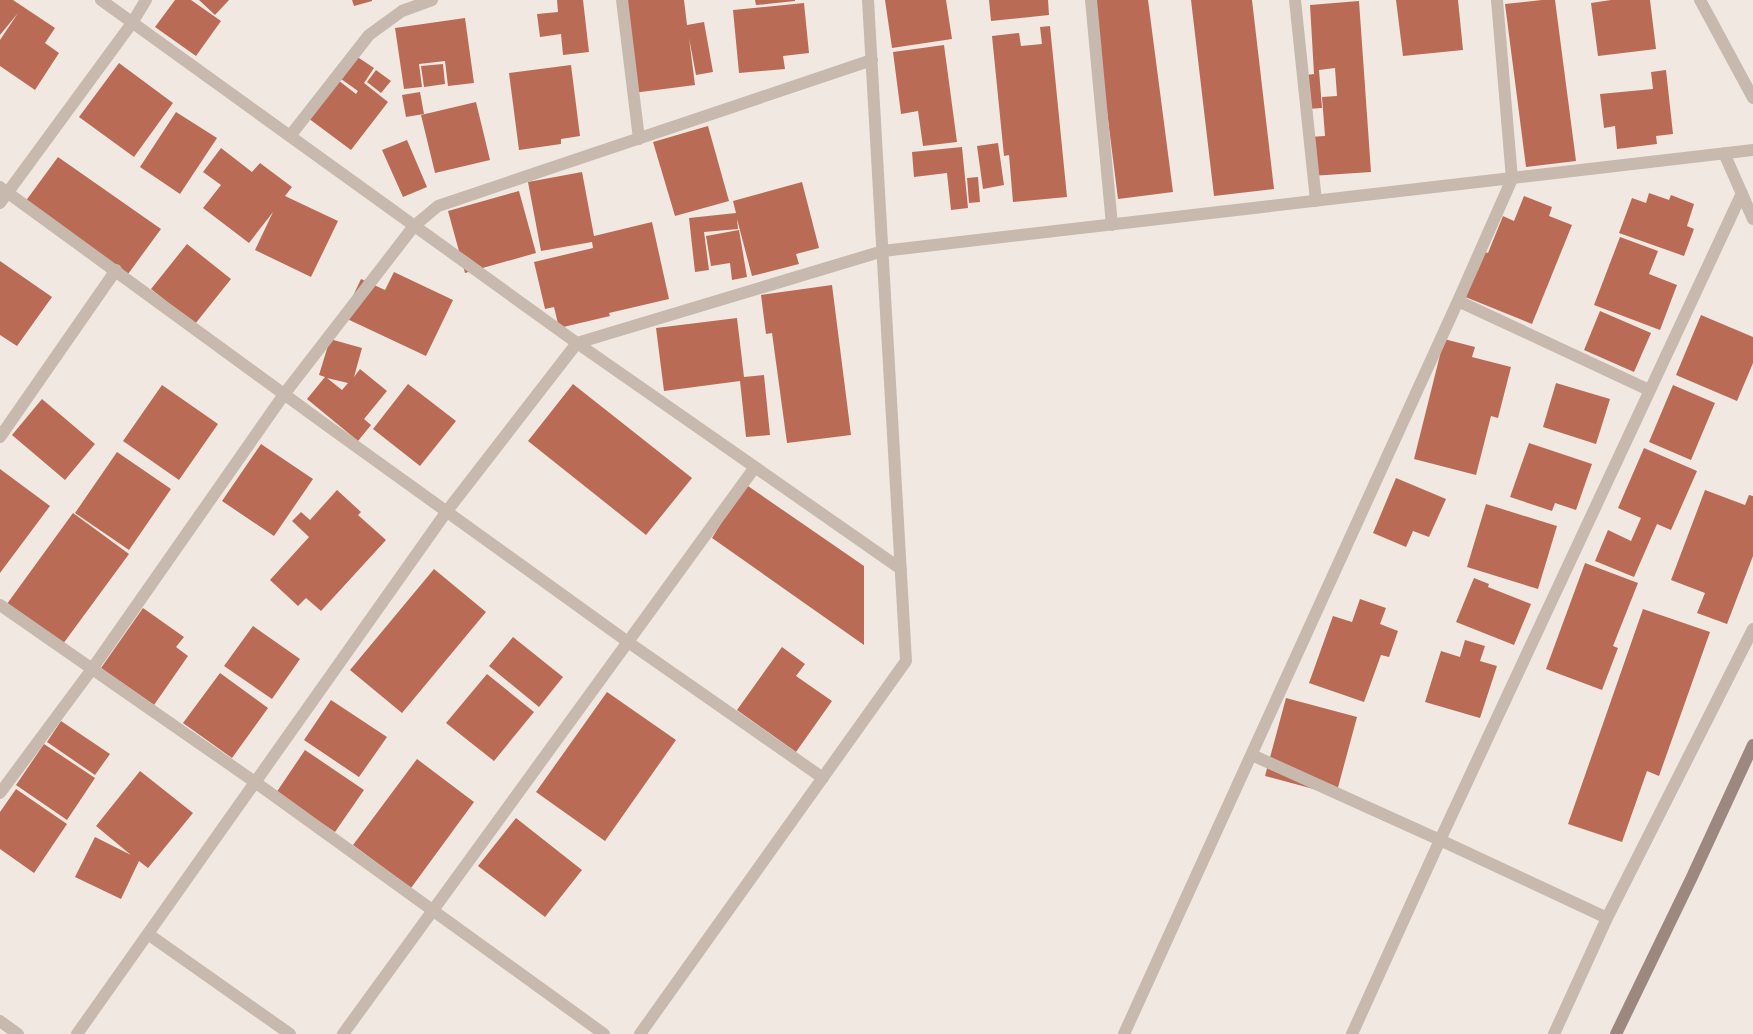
<svg xmlns="http://www.w3.org/2000/svg" width="1753" height="1034" viewBox="0 0 1753 1034" font-family="Cabin,sans-serif">
<style>
.building{fill:#ba6b56;fill-rule:evenodd}
.lines{fill:none;stroke-linecap:round;stroke-linejoin:round}
.street{stroke:#c8b9ae;stroke-width:12}
.secondary{stroke:#9c887f;stroke-width:12}
</style>
<rect width="100%" height="100%" fill="#f1e9e1"/>
<path class="building" d="M0,0h13l42,28 -10,15 14,10 -24,37 -35,-24v-26l18,-27 -18,22z
M175,0h16l30,21 -25,35 -41,-29z
M199,0h30l-14,15z
M352,0h20v1l-18,5z
M557,0h26l6,52 -26,3 -2,-21 -21,3 -3,-23 21,-2z
M626,0h58l3,25 17,-3 9,50 -17,3 -7,-37 6,47 -62,8z
M755,0h40v1l-39,4z
M885,0h61l6,39 -60,9z
M989,0h59l1,15 -58,6z
M1093,0h55l25,192 -55,7z
M1191,0h61l22,189 -60,7z
M1396,0h62l5,50 -60,6z
M1542,0h13l21,161 -50,6 -21,-163z
M1611,0h39l6,49 -58,7 -7,-53z
M1359,1l12,171 -60,4 -3,-39 17,-1 -3,-39 15,-1 -2,-28 -16,2 3,38 -14,1 -2,-34 8,-1 -4,-69z
M804,3l5,50 -26,3 2,13 -46,4 -6,-63z
M465,18l9,65 -26,3 -3,-25 -26,3 3,23 -18,2 -9,-61z
M1050,26l17,171 -54,5 -4,-47 -5,1 -12,-120 27,-3 2,13 21,-2 -2,-17z
M944,45l13,97 -34,4 -5,-35 -17,3 -8,-62z
M356,56l18,12 -10,15 24,19 -37,48 -43,-32 30,-38 18,14 2,-3 -17,-12z
M119,63l54,40 -39,54 -55,-40z
M443,64l2,20 -21,3 -3,-21z
M571,65l9,71 -19,3v5l-42,6 -10,-77z
M376,70l15,11 -10,12 -14,-11z
M1666,70l7,64 -17,2 1,8 -40,5 -2,-23 -11,2 -4,-34 53,-5 -2,-17z
M420,92l4,22 -18,3 -4,-22z
M476,102l14,58 -55,13 -14,-58z
M176,112l41,26 -37,56 -40,-27z
M708,126l21,75 -54,15 -22,-74z
M407,140l20,47 -24,10 -21,-47z
M998,143l6,42 -21,4 -6,-43z
M962,147l6,61 -17,2 -4,-37 -33,4 -2,-25z
M221,148l31,24 8,-9 32,24 -7,9 53,25 -27,56 -56,-27 18,-38 -24,31 -46,-35 18,-23 -18,-13z
M58,157l103,72 -33,45 -103,-72z
M582,172l12,64 58,-14 17,77 -60,14 1,3 -51,12 -5,-21 -9,2 -11,-47 59,-14 -1,-6 -51,9 -13,-69z
M978,177l2,25 -11,1 -2,-25z
M802,182l17,66 -23,6 3,10 -47,12 -15,-57 1,10 -34,3 5,38 -14,2 -6,-54 47,-5 -3,-12z
M519,191l17,62 -71,20 -17,-62z
M1649,193l20,7 2,-5 23,9 -7,22 7,3 -10,27 -65,-23 13,-35 14,5z
M1524,196l28,11 -3,9 23,9 -40,99 -69,-28 19,-45 6,2 15,-37 11,5z
M739,230l8,47 -15,3 -2,-17 -19,3 -5,-30z
M1620,237l38,14 -9,23 28,11 -17,45 -66,-25z
M187,244l44,35 -36,45 -44,-35z
M0,261l52,36 -35,49 -17,-11z
M394,272l59,28 -27,56 -83,-39 18,-38 24,11z
M832,285l19,150 -64,8 -15,-110 -6,1 -5,-39z
M1600,311l51,22 -17,39 -50,-22z
M1701,315l52,22v26l-16,38 -61,-26z
M737,318l7,59 20,-2 6,60 -24,2 -6,-56 -76,10 -8,-63z
M330,339l32,9 -8,29 6,-8 27,22 -23,28 7,6 -13,16 -51,-42 18,-22 -6,-2zM327,378l21,5 -6,7z
M1444,339l31,8 -3,10 39,10 -13,51 -7,-2 -15,59 -62,-16z
M1556,383l54,16 -14,45 -53,-17z
M408,384l48,37 -36,45 -47,-37z
M573,384l119,94 -46,57 -118,-94z
M162,385l56,39 -39,56 -56,-39z
M1673,385l42,18 -24,57 -42,-18z
M42,399l53,45 -30,36 -53,-45z
M1529,443l63,21 -16,46 -21,-7 -3,8 -42,-14z
M261,444l52,35 -39,57 -52,-35z
M1644,448l53,23 -26,59 -14,-6 -23,53 -39,-16 13,-31 23,11 10,-23 -23,-10z
M117,452l54,37 -42,61 -54,-37z
M0,469l50,37 -50,67z
M1396,478l50,21 -17,38 -16,-6 -7,16 -33,-14z
M745,484l119,82v79l-152,-107z
M337,490l24,22 -3,3 28,25 -65,71 -15,-13 -8,8 -28,-26 39,-43 -17,-16 9,-9 9,8z
M1705,490l40,15 4,-10 4,1v60l-26,68 -30,-11 8,-20 -34,-13z
M1486,504l71,22 -19,63 -71,-22z
M73,513l56,41 -69,94 -56,-40z
M1585,563l53,20 -25,63 5,2 -16,42 -56,-21z
M434,569l52,43 -84,101 -52,-43z
M1474,578l15,6 -1,3 43,17 -17,41 -58,-23z
M1360,599l26,9 -6,16 18,7 -9,26 -8,-2 -17,47 -55,-19 24,-67 19,6z
M143,608l41,29 -8,10 12,9 -34,49 -53,-37z
M1643,609l67,23 -51,144 -12,-5 -25,71 -54,-18z
M253,626l47,33 -28,40 -48,-33z
M513,637l50,40 -24,30 -50,-41z
M1465,640l20,6 -5,15 17,5 -17,52 -55,-16 16,-51 19,6z
M782,647l23,17 -9,12 36,25 -36,51 -59,-42z
M220,673l48,35 -36,50 -49,-35z
M487,674l47,38 -40,49 -48,-38z
M607,692l69,48 -71,101 -69,-49z
M1286,698l71,19 -21,78 -71,-19z
M331,700l56,37 -28,40 -55,-37z
M61,721l49,33 -15,21 -48,-33z
M44,744l51,34 -28,42 -51,-35z
M305,750l59,40 -29,42 -59,-39z
M417,759l57,43 -63,86 -58,-43z
M140,771l53,42 -45,55 -9,-7 -18,38 -46,-22 20,-40 36,18 -35,-29z
M16,789l51,35 -33,49 -34,-24v-37z
M516,818l66,52 -37,47 -67,-51z"/>
<g class="lines">
<path class="street" d="M101,0l476,343 324,226
M622,0l17,139
M1091,0l21,225
M1295,0l21,201
M1700,0l53,98
M290,136l79,-101 33,-24 30,-11
M1724,153l29,66
M0,187l329,240 299,215 195,136
M0,203l132,-180 14,-23
M1458,301l191,89
M0,437l116,-167
M0,605l255,177 349,252
M1252,755l188,85 167,78
M0,793l92,-124 193,-276 129,-167 24,-20 434,-146
M148,934l142,100
M0,1021l18,13
M77,1034l370,-523 130,-168 306,-92 870,-101
M343,1034l412,-567
M640,1034l266,-373 -38,-661
M1124,1034l334,-733 54,-122 -15,-179
M1352,1034l88,-194 302,-647
M1554,1034l53,-116 146,-289"/>
<path class="secondary" d="M1616,1034l75,-155 62,-134"/>
</g>
</svg>
